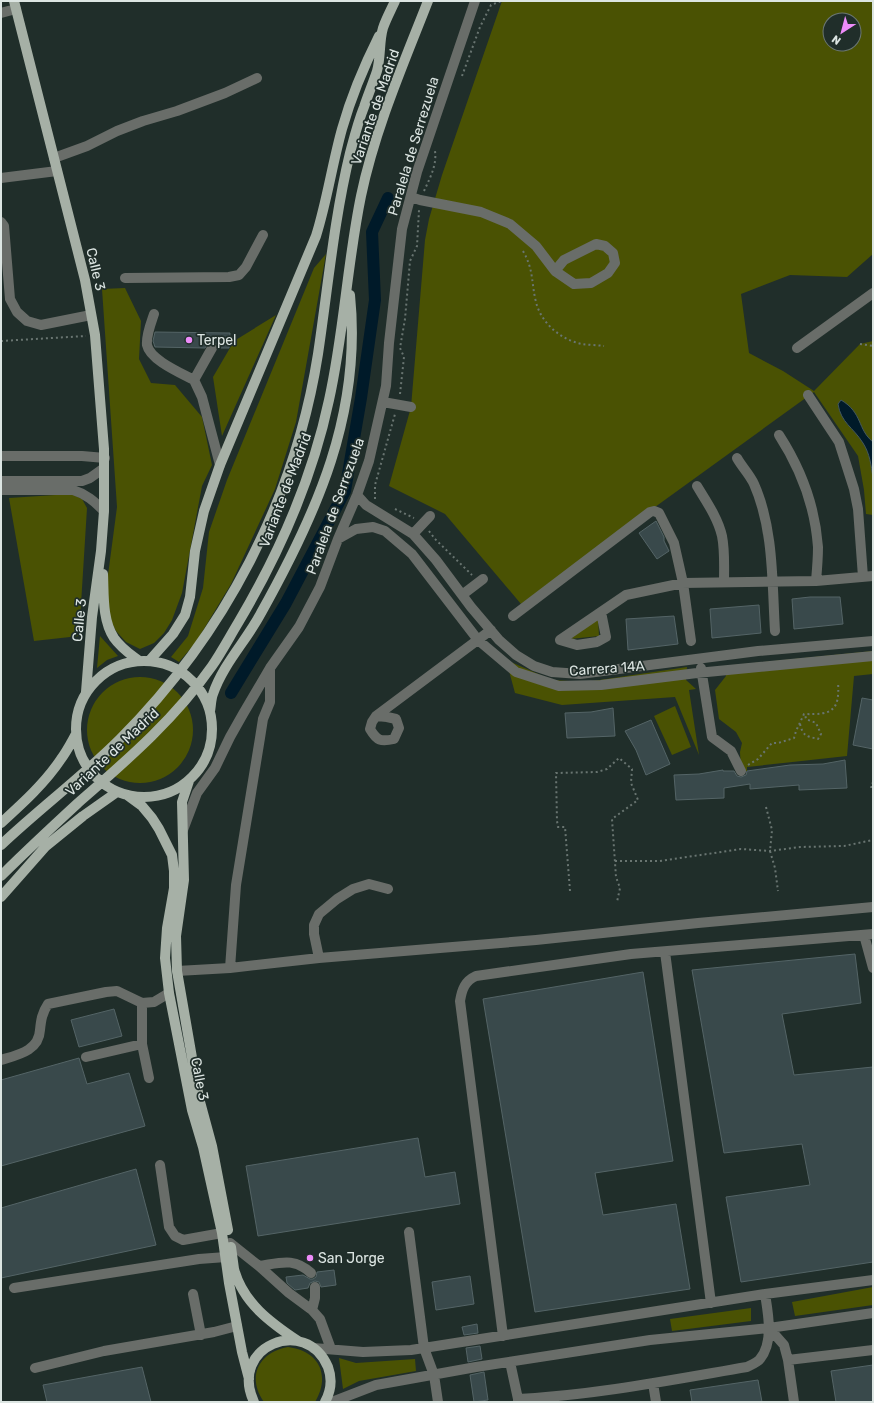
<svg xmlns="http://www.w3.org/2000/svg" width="874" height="1403" viewBox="0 0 874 1403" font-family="Rubik,sans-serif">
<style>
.green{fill:#4a5203;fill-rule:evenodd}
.water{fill:#001a29;stroke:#425760}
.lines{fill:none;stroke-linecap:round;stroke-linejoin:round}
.canal{stroke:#001a29;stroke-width:12}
.building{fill:#39494b;stroke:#546466}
.path{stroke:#697571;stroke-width:2;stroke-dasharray:2 3;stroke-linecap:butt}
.minor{stroke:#696d69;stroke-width:10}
.major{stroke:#a6b0a6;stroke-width:10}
.poi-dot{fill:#ed8cf9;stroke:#202e2a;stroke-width:1.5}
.labels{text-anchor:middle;stroke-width:3.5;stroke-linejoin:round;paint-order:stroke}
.street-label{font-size:14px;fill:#dce5e2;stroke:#202e2a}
.poi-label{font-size:14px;fill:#dce5e2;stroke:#202e2a;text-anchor:start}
</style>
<rect width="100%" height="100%" fill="#202e2a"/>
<path class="green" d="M502,1h371v253l-26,23 -57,-2 -49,19 8,59 34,18 31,20 46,-47 13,-3v174l-7,-1 -2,-24 -6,-34 -44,-64 -293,212 -76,-90 -56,-28 22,-79 14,-167 4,-21 13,-44zM830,20h24v24h-24z
M326,254l-30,168 -21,67 -44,95 -35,58 -17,20 -8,-5 17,-21 15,-48 6,-56 18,-52 87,-212z
M125,288l16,33 -2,38 12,24 24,2 27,32 10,48 -10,21 -20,107 -10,27 -8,13 -10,10 -14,6 -14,-7 -10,-11 -6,-12 -3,-15 1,-29 9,-68 -15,-218z
M276,315l-54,121 -9,-59 21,-36z
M71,494l11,5 5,9 -8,128 -45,5 -25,-143z
M598,619l1,17 -29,3z
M100,636l18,20 -11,4 -10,8z
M873,651v23l-19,2 -7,80 -100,11v4h-6l-1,-19 2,-9 -6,-11 -17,-13 -4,-29 11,-14 -2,-10z
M506,660l46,20 34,2 101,-15 -1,13 10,9 -7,1 10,65 -24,-58 -113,8 -47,-12z
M87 730a53 53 0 1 1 106 0a53 53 0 1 1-106 0Z
M675,706l16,41 -19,8 -18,-39z
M873,1287v18l-78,11 -3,-14z
M751,1308v13l-79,10 -2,-12z
M288,1347c31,4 43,28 27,55h-51c-18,-25 -5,-50 24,-55z
M339,1358l17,5 59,-4 1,12 -57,10 -16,8z"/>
<path class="water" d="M841,400c22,13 16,29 32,42v36c-2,-13 -3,-24 -10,-35 -10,-16 -22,-20 -25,-39z"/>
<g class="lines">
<path class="canal" d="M231,693l55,-90 59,-112 16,-93 14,-98 -3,-68 16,-34"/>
</g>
<path class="building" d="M155,332l75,1 -1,15h-11l-1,-4 -5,-2 -4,1 -3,5 -50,-1 -2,-6z
M656,521l8,16v4l5,10 -12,8 -18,-26z
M810,597h30l3,27 -49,5 -2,-30z
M759,605l2,28 -49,5 -2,-29z
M674,616l4,28 -50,6 -2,-31z
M862,698l11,2v49l-20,-4z
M613,708l2,28 -48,2 -2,-25 26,-1z
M651,720l19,44 -24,11 -10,-25 -11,-19z
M845,760l2,28 -48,2v-5l-49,4v-5l-26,4v10l-48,2 -2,-25 25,-1 24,-4v1h11l3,5 4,1 5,-2 1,-4 43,-6 33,-1z
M855,954l6,49 -79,11 12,61 79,-8v195l-132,20 -15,-85 84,-12 -8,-41 -78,9 -32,-183z
M643,972l30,189 -78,12 8,42 73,-11 14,85 -155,23 -52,-313z
M114,1009l8,27 -43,11 -8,-27z
M79,1058l8,26 42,-11 16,53 -144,40v-86z
M418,1138l7,39 30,-5 5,32 -202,32 -12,-70z
M136,1169l20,76 -155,33v-70z
M334,1270l2,15 -15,2 -2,-5 -4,-1 -5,2 -2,5 -13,2 -8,-7 -1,-6 17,-2 7,4h3l3,-2 1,-5z
M470,1276l4,28 -38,6 -4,-28z
M477,1324l1,9 -14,2 -2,-8z
M480,1346l2,13 -14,3 -2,-14z
M873,1365v37h-37l-5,-31z
M142,1367l9,35h-104l-4,-17z
M484,1372l4,28 -14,2 -4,-27z
M758,1380l4,22h-70l-2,-12z"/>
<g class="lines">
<path class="path" d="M462,76l18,-49 11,-22 10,-4
M424,191c6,-13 13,-26 11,-40
M523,251c11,19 8,31 13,51 5,21 25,38 46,42 7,1 15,1 22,2
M1,341l85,-5
M860,344l13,2
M400,394l4,-37 -4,-9 5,-29 5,-58 7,-15 2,-36
M375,499v-14l20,-71
M395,509l19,9
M429,531l6,8 37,36
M800,724c3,12 6,12 18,15l3,-5 -5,-11 -10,-4 -1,-5
M748,765l10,-6 14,-16h6l16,-5 2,-7 8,-17c28,1 36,-3 34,-32
M873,782l-2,5h2
M766,807l6,23 -2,21 5,17 3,23
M615,861h45l81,-12 29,2 30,-4 44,-1 29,-6
M570,891l-5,-64h-7l-1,-6 -1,-48 41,-1 10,-3 12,-11 13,11 -1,14 7,17 -26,19 4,58 4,11 -3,14"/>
<path class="minor" d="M1,13l15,-4
M54,158l33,-12 30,-15 26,-10 34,-10 48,-18 32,-15
M1,178l56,-7
M411,197l9,3 61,12 29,12 26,22 19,25 19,13 17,-1 17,-10 7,-10 -2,-10 -8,-7 -9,-2 -32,16 -9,11
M1,222l3,4 6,73 7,13 10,9 14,4 50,-10
M125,278l104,-1 10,-2 7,-8 17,-32
M154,314c-3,9 -8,21 -7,31 3,15 34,28 47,35
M212,348l-18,32 8,17 18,68
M797,348l76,-55
M808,395l31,47 15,47 4,20 5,68
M383,402l28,5
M779,435c22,34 36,71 39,112 0,11 -1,23 -2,34
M1,456h81l23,2
M737,458c5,9 13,17 17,26 20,45 18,99 21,147
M1,481h81l8,-3 14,-10
M697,486c9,15 21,32 25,50 3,15 2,31 2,46
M1,490h72c13,4 21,11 31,21
M357,495l9,10 47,29 23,26 35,47 28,33 17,15 18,11 18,6 28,2 178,-23 115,-10
M413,534l17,-18
M338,539l18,-10 17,-2 12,4 27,23 66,86 38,32 43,14 42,-1 96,-12 176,-17
M462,595l21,-16
M601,612l5,25 -9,5 -20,3 -17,-5 66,-45 57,-12 133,-2 57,-5
M513,616l137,-104 4,-1 5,2 15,30 9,40 8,58
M701,668l11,69 19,14 10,20
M376,716l11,1 9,2 3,9 -5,11c-13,3 -17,2 -24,-10l2,-7 4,-6 115,-86
M183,830l14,-37 18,-25 15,-31 13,-23 27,-46 29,-41 21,-40 18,-48 19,-44 12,-34 17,-75 3,-43 13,-114 15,-57 58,-171
M864,935l9,33
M665,952l46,351
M319,958l-5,-24v-9l5,-11 18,-15 16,-10 16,-5 19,5
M230,968l6,-83 24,-147 3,-19 7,-17v-32
M177,971l53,-3 89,-10 217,-18 162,-17 175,-16
M142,1003v41l7,34
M86,1057l56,-13
M1,1060c16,-5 38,-9 39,-30 1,-10 2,-17 8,-26l58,-12 11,-1 25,12 12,-1 15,-9
M160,1165l9,62 6,9 8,4 39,-7
M409,1232l15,116 10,27 4,27
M230,1243l29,23 30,27 23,17 8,9 11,30
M259,1266c21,-3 35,-9 52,7
M14,1288l185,-29 27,-2
M193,1294l8,41
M312,1310l3,-12v-11
M769,1328l15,17 4,15 6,42
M503,1336l-43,-335c2,-12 5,-20 16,-25l155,-22 242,-20
M313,1348l50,4 48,-2 354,-56 108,-14
M788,1360l85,-10
M510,1362l8,37
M35,1368l69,-17 110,-19 23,-6
M653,1383l3,19
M332,1402l44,-17 100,-18 174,-27 119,-12 104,-15
M518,1402v-3c77,-4 153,-19 229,-32 4,-2 11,-5 13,-8 14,-17 8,-46 5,-65"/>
<path class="major" d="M14,1l71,279 10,55 9,114v62l-3,40 -9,66 -6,75
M103,574c1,20 -1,46 11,64 7,10 16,16 25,23
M149,661l24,-27 12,-19 5,-18 5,-46 9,-40 16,-46 96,-229c11,-35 16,-71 26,-107 9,-32 22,-63 37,-93
M76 729a68 68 0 1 1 136 0a68 68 0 1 1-136 0Z
M210,711c1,-5 1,-12 3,-17 10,-30 34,-54 48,-81 56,-100 101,-200 89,-318
M189,781l-7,21 2,78 -8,56 1,35 22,127 13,48 16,84
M127,795l15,11 10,12 7,11 13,26 2,16v17l-7,40 -2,30 4,35 23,117 11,37 19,86 7,50 13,69 7,27
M1,823c22,-20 44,-40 60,-64 6,-8 10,-16 15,-25
M1,845c38,-36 81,-68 119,-106 104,-104 175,-239 198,-385 10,-67 16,-135 32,-201 4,-15 8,-31 14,-46 4,-12 9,-24 13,-36 4,-14 2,-30 6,-43 3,-9 8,-18 12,-27
M1,876c25,-25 51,-49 77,-73 48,-42 97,-84 134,-137 9,-13 17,-28 26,-43 41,-69 74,-143 91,-223 15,-67 18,-136 32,-204 14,-67 42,-131 67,-195
M1,897l45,-51 37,-30 34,-24
M231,1247c1,7 2,15 3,22 9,34 37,54 64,72
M254,1402c-26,-56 52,-87 74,-35 4,11 3,24 -3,35"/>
</g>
<g class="poi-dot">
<circle cx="189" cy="340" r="4"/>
<circle cx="310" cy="1258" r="4"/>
</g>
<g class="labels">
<g class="street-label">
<text transform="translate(375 107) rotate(-71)" y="5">Variante de Madrid</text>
<text transform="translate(413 146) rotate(-73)" y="5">Paralela de Serrezuela</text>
<text transform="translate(96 269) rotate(77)" y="5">Calle 3</text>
<text transform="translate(285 490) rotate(-69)" y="5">Variante de Madrid</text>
<text transform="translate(335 506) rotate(-70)" y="5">Paralela de Serrezuela</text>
<text transform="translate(79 620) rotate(-84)" y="5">Calle 3</text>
<text transform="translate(607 668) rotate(-4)" y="5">Carrera 14A</text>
<text transform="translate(112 752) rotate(-43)" y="5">Variante de Madrid</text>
<text transform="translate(200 1079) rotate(79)" y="5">Calle 3</text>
</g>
<g class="poi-label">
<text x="197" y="345">Terpel</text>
<text x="318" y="1263">San Jorge</text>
</g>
</g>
<rect width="874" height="1403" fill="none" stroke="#dce5e2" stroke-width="4"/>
<g transform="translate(842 32) rotate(216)"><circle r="19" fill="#202e2a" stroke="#6b7774"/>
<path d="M0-3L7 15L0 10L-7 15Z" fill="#ed8cf9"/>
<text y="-6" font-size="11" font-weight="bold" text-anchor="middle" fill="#dce5e2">N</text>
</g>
</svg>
